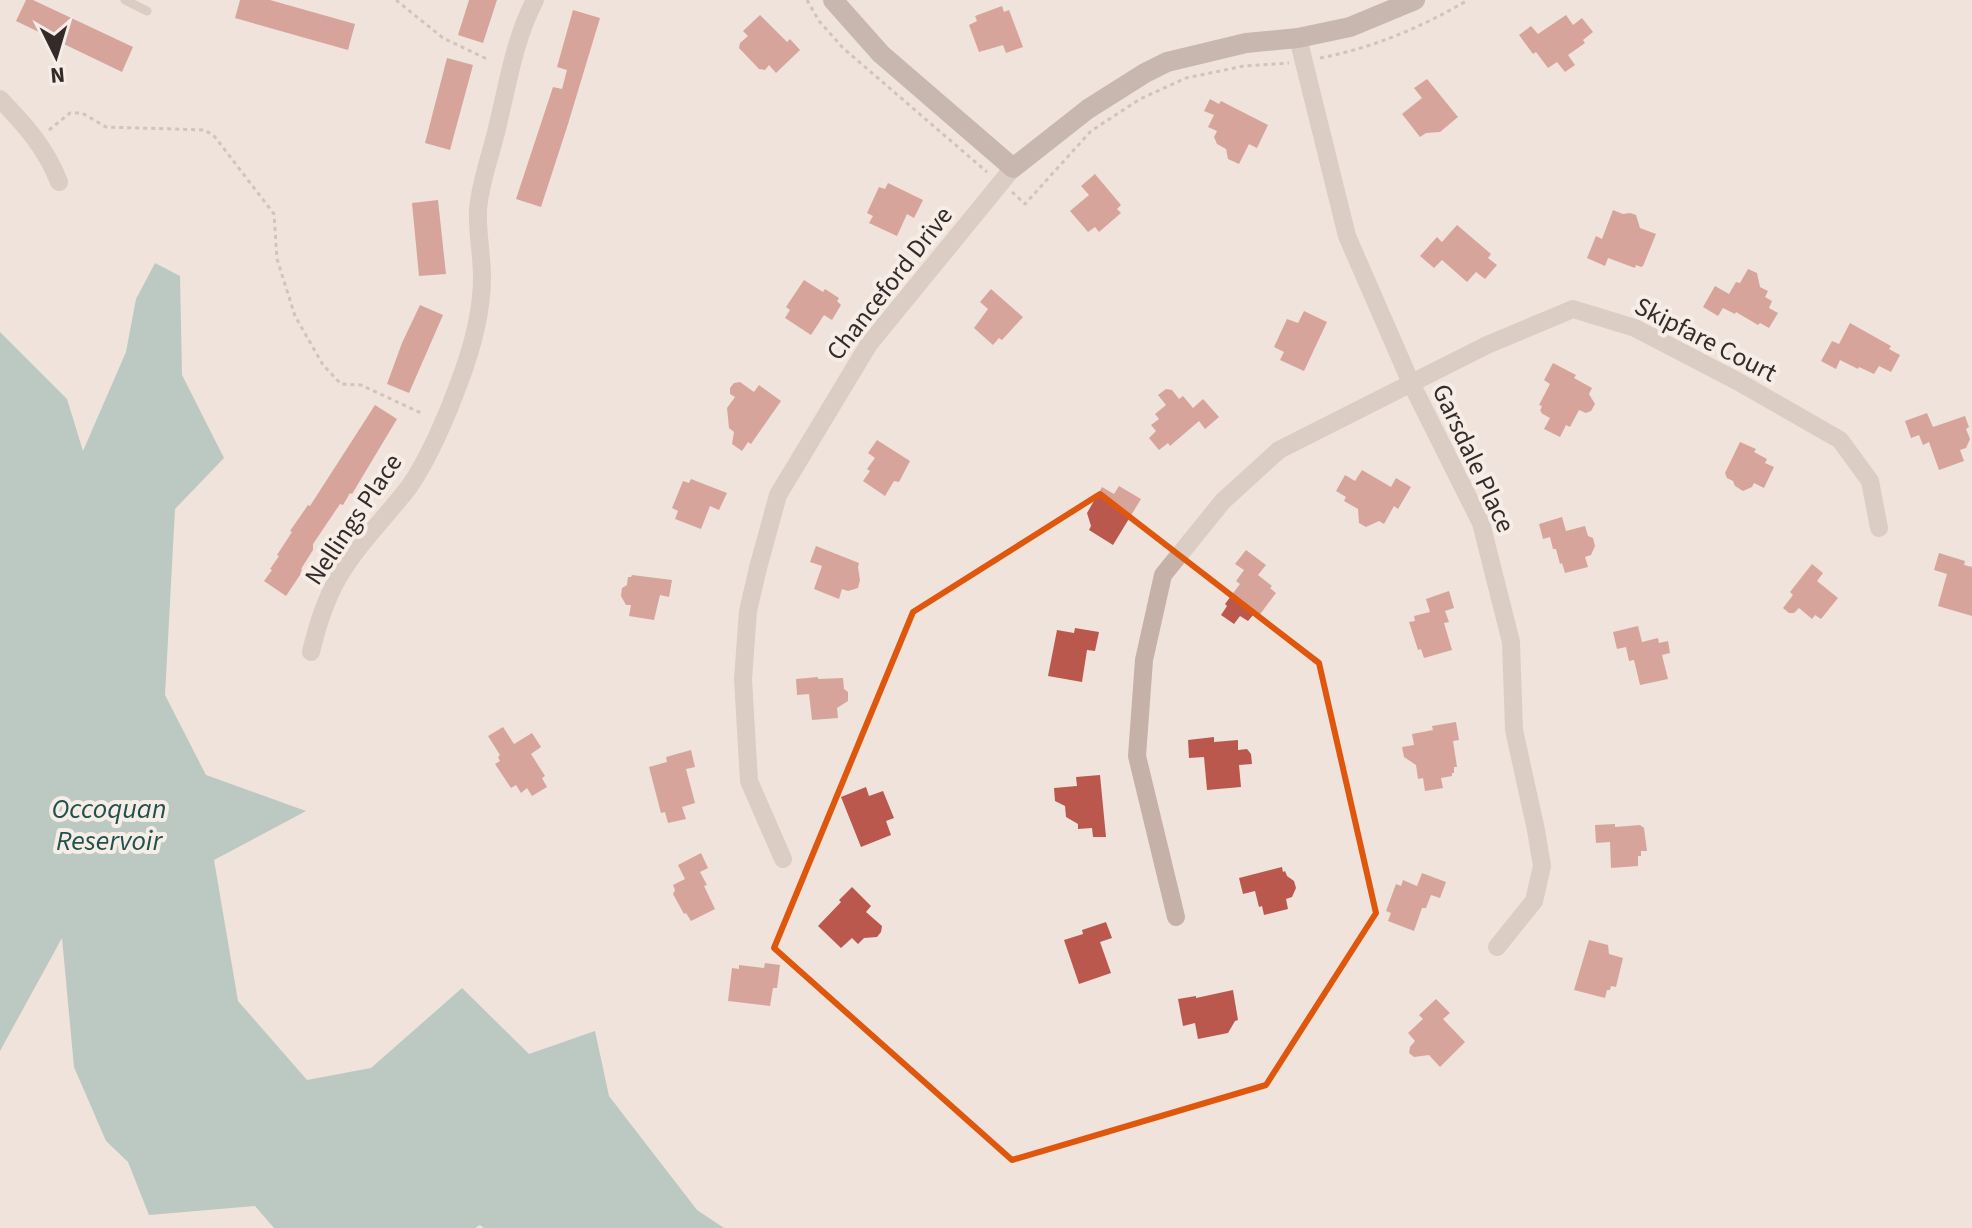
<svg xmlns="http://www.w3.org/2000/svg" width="1972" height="1228" viewBox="0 0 1972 1228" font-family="'Source Sans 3',sans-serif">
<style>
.water{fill:#7da9a4}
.building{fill:#ba584e}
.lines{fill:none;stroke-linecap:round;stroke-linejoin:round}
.path{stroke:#b29b93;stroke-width:3;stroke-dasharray:4 4;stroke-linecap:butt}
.lane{stroke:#c6b1a8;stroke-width:9}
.street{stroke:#c6b1a8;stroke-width:18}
.secondary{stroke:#99817a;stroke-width:20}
.marked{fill:none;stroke:#df570d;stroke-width:6;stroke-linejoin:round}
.labels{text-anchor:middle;stroke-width:8;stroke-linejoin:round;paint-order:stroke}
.street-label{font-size:26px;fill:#342a28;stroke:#f7ede7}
.water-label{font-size:28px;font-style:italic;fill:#21514d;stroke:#f7ede7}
</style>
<rect width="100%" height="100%" fill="#efe3db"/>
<path class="water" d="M155,263l25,13 2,99 42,83 -49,51 -10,186 41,80 100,36 -92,49 24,141 69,79 64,-12 91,-80 67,66 66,-23 14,65 88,114 27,18h-240l-4,-3 -5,3h-201l-19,-22 -106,9 -21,-53 -22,-21 -32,-74 -12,-129 -62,113v-719l67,67 16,52 43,-99 10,-53z"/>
<path class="building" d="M26,0h7l100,47 -11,25 -106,-51z
M240,0h30l85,24 -7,26 -113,-32z
M469,0h28l-14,43 -25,-8z
M1002,6l2,6 5,-2 14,37 -17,6 -3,-8 -24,7 -10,-27 8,-4 -2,-5z
M573,10l27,8 -32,106 -27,83 -25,-8 37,-112 9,2 5,-19 -10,-3z
M760,15l27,27 3,-3 10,11 -24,23 -7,-8 -4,5 -6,-1 -20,-21 1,-5 8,-7 -5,-5z
M1566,15l7,10 9,-7 11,14 -10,8 2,3 -17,12 7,10 -10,7 -8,-10 -9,6 -12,-16 -3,2 -14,-19 12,-9 7,8z
M447,58l26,7 -23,85 -25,-7z
M1427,79l31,38 -18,15 -14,1 -6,4 -18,-23 20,-16 -8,-10z
M1210,99l9,5 2,-3 47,24 -11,23 -8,-4 -10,20 -11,-5 -2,-10 -9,-5 -3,-7 3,-6 -9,-4 6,-12 -10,-4z
M1095,174l26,31 -4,4 4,4 -22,19 -4,-5 -7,5 -18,-21 19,-16 -8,-9z
M888,183l35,17 -9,18 -7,-4 -10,22 -28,-13 4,-7 -6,-3 12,-26 6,2z
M438,200l8,74 -27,2 -7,-73z
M1613,210l10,4 7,-1 6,2 4,13 16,6 -13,32 -2,1 -5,-2 -1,3 -27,-10 -3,8 -18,-8 9,-22 6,3z
M1457,225l34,29 -3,4 9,7 -12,14 -9,-7 -9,10 -25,-22 -8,8 -14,-12 17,-19 5,5z
M1748,269l9,4 3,14 8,4 -3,6 7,4 -3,7 9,5 -9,15 -9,-5 -2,2 -22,-13 -1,2 -12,-6 -5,8 -15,-9 12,-21 14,8 7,-12 4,1z
M804,280l19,12 2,-3 14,9 -2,3 4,4 -9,15 -8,-5 -13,20 -26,-17 5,-8 -4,-3z
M991,289l32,28 -21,23 -3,-2 -6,7 -19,-17 14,-19 -8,-7z
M420,305l23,10 -34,78 -22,-9 15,-41z
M1304,311l23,11 -23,49 -24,-11 4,-8 -10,-5 13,-28 11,4z
M1850,323l41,23 -2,3 11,6 -9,17 -12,-6 -5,8 -15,-7 -1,2 -18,-9 -4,9 -15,-8 11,-20 7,3z
M1553,363l23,12 -2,3 18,10 -3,6 6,10 -4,7 -5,2 -7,-3 -9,17 -4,-2 -6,12 -16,-8 6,-11 -9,-5 1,-1 -2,-1 2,-5 -3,-1 11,-21 -6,-4z
M740,382l14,10 5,-7 22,16 -30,43 -3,-2 -6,9 -10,-7 2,-12 -5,-4 -2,-20 8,-11 -5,-3v-6l4,-5z
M1166,389l6,1 7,9 4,-3 10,12 10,-9 16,18 -14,12 -6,-8 -29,25 -2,-3 -9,7 -10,-12 7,-7 -5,-6 8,-6 -4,-5 11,-9 -8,-10z
M375,405l22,14 -45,75 -2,-1 -7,12 -3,-1 -27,40v6l-12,19h1l-2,6 -14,21 -22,-15 8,-11 -2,-1 9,-13 -2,-1 15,-23 -2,-1 18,-26 2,1z
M1927,413l6,14 32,-11 4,11 -3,2 4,10 -4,9 -6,2 4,11 -25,9 -10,-28 -6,3 -4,-10 -8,3 -6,-17z
M877,440l33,21 -11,21 -5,-1 -9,15 -22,-15 7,-10 -3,-2 8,-11 -7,-5z
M1740,442l16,7 -2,3 13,7 -2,4 9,4 -10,21 -10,-5 -2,4 -9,4 -8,-5 -2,-5 -6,-3 -2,-5z
M1362,470l29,17 5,-9 15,9 -13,22 -4,-3 -10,18 -5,-3 -13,6 -7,-4 -1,-14 -14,-8 2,-4 -10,-6 9,-16 10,6z
M691,479l36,14 -8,17 -9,-4 -9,23 -26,-10 3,-8 -6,-3 11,-27 6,2z
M1119,486l22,13 -28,46 -24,-15 2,-4 -4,-13 15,-26 12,7z
M1562,517l4,14 19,-5 3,10 5,2 2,8 -4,9 -6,2 3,10 -23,6 -3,-10 -2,1 -4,-15h-3l-3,-12 -7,2 -4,-15z
M816,546l43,17 -1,4 2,13 -2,8 -10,3 -6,-2 -3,10 -25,-10 8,-23 -12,-4z
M1246,550l20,15 -8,10 14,11 -2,2 6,5 -18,24 -4,-3 -6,7 -8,-5 -6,8 -13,-9 6,-9 -2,-2 15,-20 -4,-3 8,-11 -9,-6z
M1939,553l26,8 -1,4 8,2v49l-34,-10 9,-32 -13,-4z
M1812,564l11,9 -6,8 21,17 -17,21 -6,-4 -3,4 -13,-11 -5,5h-5l-6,-5 10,-13 -3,-3z
M632,575l40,5 -3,17 -9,-2 -6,25 -25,-4 2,-11h-5l-5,-9 1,-8 5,-3 1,-8h3z
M1449,591l5,17 -9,3 4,11 -5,1 8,27 -28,8 -3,-9 -3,1 -9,-28 6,-1 -1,-5 16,-4 -4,-13z
M1638,626l4,16 16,-4 1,5 9,-2 2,12 -8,2 6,24 -28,6 -6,-25 -5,1 -3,-14 -9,2 -4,-17z
M1075,628l24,4 -4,19 -8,-1 -5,32 -34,-6 9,-46 17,3z
M818,677v2l25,-1 1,11 4,3v9l-11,7 1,10 -26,2 -3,-26 -12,1 -1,-16z
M1456,722l3,18 -6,1 4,26h-3v6h-2v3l-11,2 2,10 -18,3 -2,-13 -5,1 -2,-14 -12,-8 -2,-10 12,-2 -2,-11 21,-4 -1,-4z
M503,727l11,17 18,-11 9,14 -10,7 14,22 -3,2 5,9 -15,9 -5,-8 -6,5 -5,-8 -5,3 -16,-24 5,-3 -2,-4 2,-2 -12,-19z
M1214,737v5l24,-2v10l9,-1 4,5 1,10 -13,1 2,22 -34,3 -3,-33 -15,1 -1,-18z
M691,750l4,17 -9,2 9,34 -13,4 4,12 -18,4 -3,-11 -4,1 -12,-46 18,-5 -1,-5z
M1100,775l6,62h-13l-1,-9 -14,1v-5l-12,-7 -1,-11 -10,-5 -1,-13 23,-2 -1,-9z
M866,787l3,9 14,-5 11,27 -8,3 5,14 -30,12 -20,-50z
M1615,824v3l25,-2 4,3 3,23h-6v5h-3v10l-27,2 -1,-26 -14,1 -1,-18z
M701,853l7,15 -8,4 7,13 -3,1 11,23 -24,12 -5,-8 -2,1 -11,-20 2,-4 -2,-5 12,-6 -7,-14z
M1282,867l1,5 2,-1 2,5 7,5 2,7 -4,9 -6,2 2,10 -24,6 -2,-9 -3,1 -4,-16 -12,3 -4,-16z
M1422,873l24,9 -6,16 -9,-3 -5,13h-4l-8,23 -26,-10 3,-8 -5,-2 10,-27 5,2 2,-6 14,6z
M852,887l19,19 -5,6 16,14 -1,6 -4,5 -13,1 -6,6 -6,-6 -11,10 -23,-22 23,-24 -2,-2z
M1106,922l6,16 -12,4 11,31 -32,11 -15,-44 19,-6 -1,-4z
M1589,940l19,5 1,9 14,4 -7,29 -5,-1 -1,4h-3l-2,8 -31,-8z
M765,963l15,2 -3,23h-4l-3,18 -42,-5 4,-33 7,1v-4l25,3z
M1233,990l5,30 -3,1 -7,12 -30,6 -3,-16 -12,3 -5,-27 18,-3v2z
M1436,999l14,14 -7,6 22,23 -25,25 -11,-12 -15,2 -5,-4 1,-6 5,-6 -7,-8 15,-14 -4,-4z"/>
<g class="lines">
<path class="path" d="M396,0l47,38 44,21
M807,0l12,21 24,27 144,124
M1320,58c53,-10 102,-31 148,-58
M49,130l21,-17h12l24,14 99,3 10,7 59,77 3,45 18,57 28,49 18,19 20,1 60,28
M1012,192l13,12 66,-73 49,-32 46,-21 58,-12 45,-3"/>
<path class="lane" d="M125,0l22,11"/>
<path class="street" d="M1298,38l49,198 64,147 70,140 30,119 3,88 22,100 6,36 -8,35 -37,46
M0,99c25,26 46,49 59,83
M311,652c6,-26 14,-51 27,-74 19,-33 48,-61 71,-91 19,-27 39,-73 50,-104 13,-34 23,-69 23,-106 0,-22 -5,-44 -4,-67 2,-28 13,-55 19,-82 11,-44 17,-88 38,-128
M783,859l-34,-78 -6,-102 5,-68 10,-43 20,-73 91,-151 144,-176
M1176,917l-39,-161 7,-96 19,-85 60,-74 56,-51 208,-105 86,-36 62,19 102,53 103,59 30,41 9,47"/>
<path class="secondary" d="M833,0l48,54 132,114 75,-59 57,-36 22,-11 79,-19 52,-5 52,-11 65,-27"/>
</g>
<path d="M0 0H1972V1228H0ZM1100,494l219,169 57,250 -110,172 -254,75 -238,-212 139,-336z" fill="#efe3db" fill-opacity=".55" fill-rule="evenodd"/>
<path class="marked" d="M1100,494l219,169 57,250 -110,172 -254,75 -238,-212 139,-336z"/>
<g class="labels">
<g class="street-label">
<text transform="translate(889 283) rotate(-52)" y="9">Chanceford Drive</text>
<text transform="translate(1706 339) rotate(27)" y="9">Skipfare Court</text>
<text transform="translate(1474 458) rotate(65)" y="9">Garsdale Place</text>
<text transform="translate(353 519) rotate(-56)" y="9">Nellings Place</text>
</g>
<g class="water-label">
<text x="109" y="818">Occoquan<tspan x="109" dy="32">Reservoir</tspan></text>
</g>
</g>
<g transform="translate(56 56) rotate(175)" stroke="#f7ede7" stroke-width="6" paint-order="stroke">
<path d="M0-6L14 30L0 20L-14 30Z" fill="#342a28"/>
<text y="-12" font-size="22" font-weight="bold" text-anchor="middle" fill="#342a28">N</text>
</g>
</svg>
